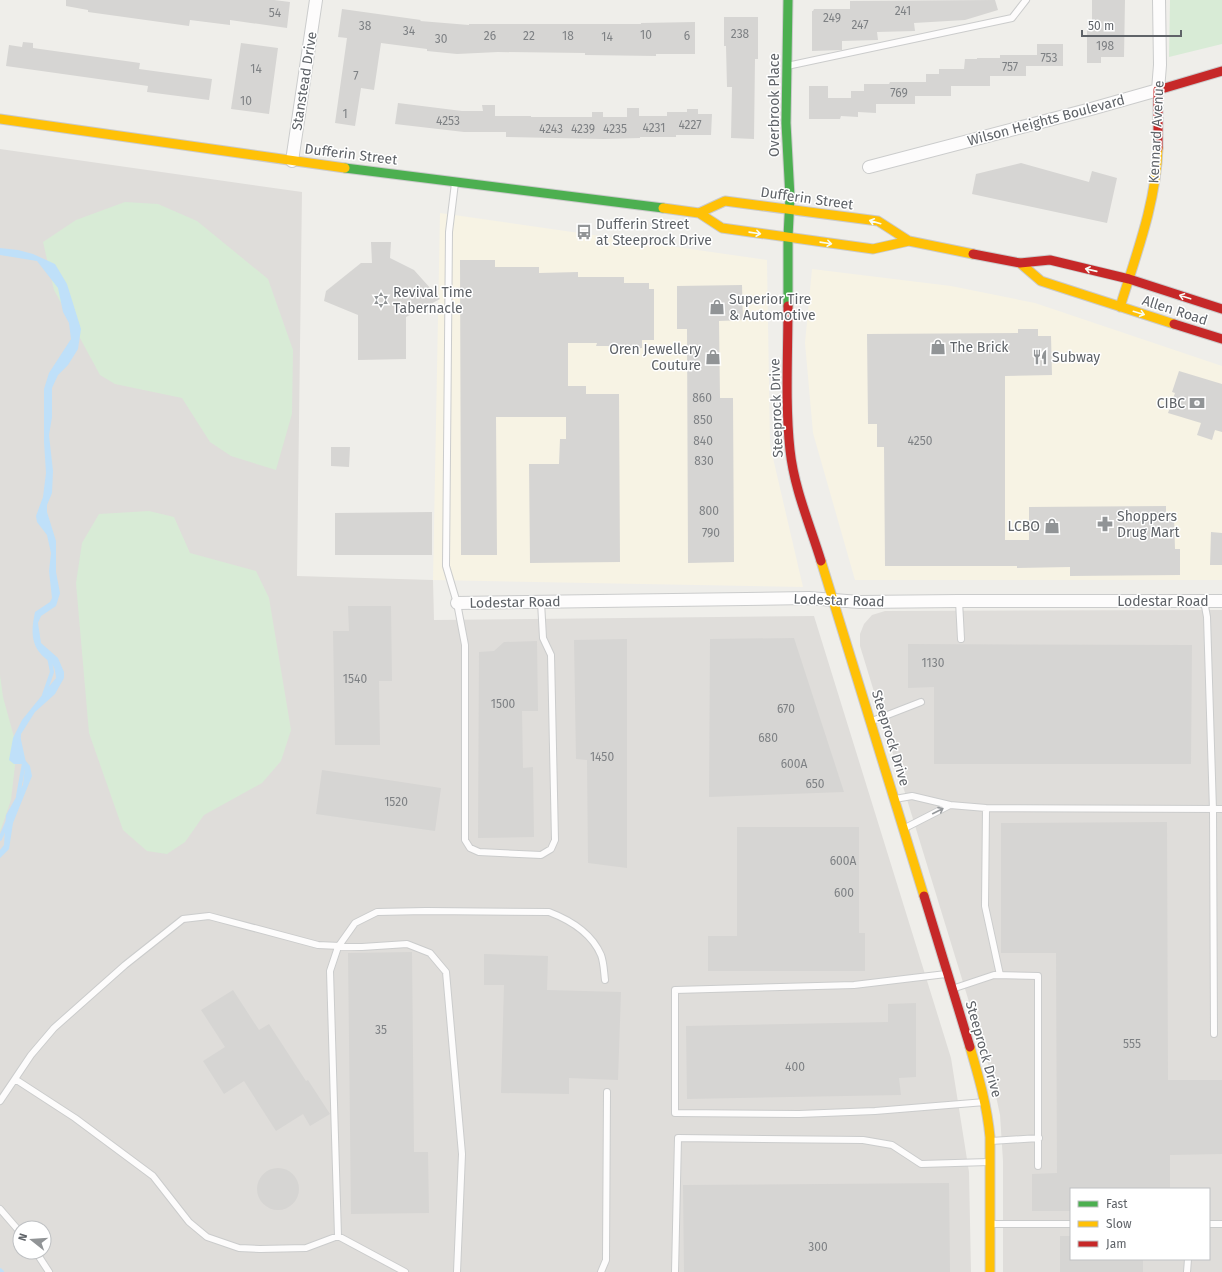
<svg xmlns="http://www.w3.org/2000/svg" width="1222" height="1272" viewBox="0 0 1222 1272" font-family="'Fira Sans',sans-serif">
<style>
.commercial{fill:#f7f3e4}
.industrial{fill:#dfddda;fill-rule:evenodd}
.green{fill:#d8ebd6}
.water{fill:#bfe0f9}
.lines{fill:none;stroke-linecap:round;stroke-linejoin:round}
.stream{stroke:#bfe0f9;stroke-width:4}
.building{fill:#d6d5d3}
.lane-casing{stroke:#cbcccc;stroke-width:8}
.street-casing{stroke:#cbcccc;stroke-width:14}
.fast-casing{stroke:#cacacb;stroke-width:11}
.slow-casing{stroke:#cacacb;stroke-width:11}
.jam-casing{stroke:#cacacb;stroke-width:11}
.lane{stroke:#fdfcfc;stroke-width:6}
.street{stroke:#fdfcfc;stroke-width:12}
.fast{stroke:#4caf50;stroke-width:9}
.slow{stroke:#ffc107;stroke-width:9}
.jam{stroke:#c62828;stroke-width:9}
.oneway{stroke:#f6fbf6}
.oneway2{stroke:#96999c}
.labels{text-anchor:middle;stroke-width:3;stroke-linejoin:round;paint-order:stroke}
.number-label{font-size:12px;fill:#7e8184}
.street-label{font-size:14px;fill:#5f6368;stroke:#fff}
.poi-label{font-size:14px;fill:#5f6368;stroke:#fff;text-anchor:start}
</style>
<rect width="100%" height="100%" fill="#efeeea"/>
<path class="commercial" d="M440,213l327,47 3,185 33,142 -370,-7z
M812,269l139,17 84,17 187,63v214h-367l-42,-147 -8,-90z"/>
<path class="industrial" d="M0,149l302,43 -5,384 136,4 1,40 380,-4 137,442 18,114 2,100h-971zM20,1228h24v24h-24z
M1222,610v662h-219v-111l-3,-46 -8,-38 -132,-431v-12l4,-10 8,-9 13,-4zM1071,1189h138v70h-138z"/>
<path class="green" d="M1170,0h52v44l-53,13z
M125,202l33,2 39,17 71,58 25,71 -1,64 -16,56 -45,-14 -21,-14 -28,-44 -67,-14 -15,-9 -46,-85 -11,-48 33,-22z
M149,511l25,6 16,36 66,18 13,27 22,132 -10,31 -19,22 -58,32 -19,27 -18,12 -20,-3 -24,-21 -34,-97 -13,-150 6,-40 17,-29z
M0,675l3,22 14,51 -6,52 -11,32z"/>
<path class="water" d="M0,248l18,2 15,4 22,10 12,20 14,45 -3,20 -10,16 -10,10 -6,13v29l-3,18 4,36 -1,22 -5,12v7l9,29v31l4,21 -4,13 -15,10 -3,7 3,20 17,15 6,14v6l-9,16 -20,18 -14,22 -1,20 10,12 2,10 -19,47 -4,26 -9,9v-8l4,-5 2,-30 17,-30 2,-18 -3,-3h-8l-5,-4 4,-22 9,-18 34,-42c-1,-18 -7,-14 -16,-25 -10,-12 -8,-27 -5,-41l15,-10 2,-4 -3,-27 2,-18 -4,-18 -10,-13 -1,-6 7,-19 3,-24 -2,-31v-53l5,-16 22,-34 -2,-16 -6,-11 -5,-24 -21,-27 -37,-6z"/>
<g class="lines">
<path class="stream" d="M44,695l8,-23 -3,-15
M18,796l6,-33 -5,-23
M0,839l7,-16
M0,1270l2,2"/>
</g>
<path class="building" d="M66,0h208l16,2 -3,26 -57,-8v5l-40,-5 -1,6 -101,-14v-2l-22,-4z
M995,0l3,10 -33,10 -51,3 1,8 -38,1 1,8 -36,1v9l-30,1v-40h1l1,-2h36v-8z
M1092,0h33l-1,57h-23v6h-14v-41h5z
M342,9l79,11 -1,1 49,4v-1h172v-1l54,-1v32h-39v2l-71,-1v-2l-87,-1 -41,2 -30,-3v-2l-46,-6 -7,47 -13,-2 -6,38 -20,-3 12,-85 -9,-1z
M724,17h34v42h-3l-1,80 -23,-1 1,-51h-5l-1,-41h-2z
M23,42l10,1v5l107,15 -1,6 73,10 -3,21 -62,-8 1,-6 -142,-20 3,-21 13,2z
M241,43l37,5 -9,66 -38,-5z
M1037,44h26v22h-37v10h-36v10h-39v10h-36v8h-39v9l-18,-1v5l-17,-1 -1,3h-31v-33h19v12h23v-7h13v-7h25l1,-2h36v-8h13v-5h25l1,-10h12v-1h23v-3h37z
M398,103l64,8h21l-1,-6h13v11h36v1h61v-5h11v5h24v-9h12v8h28v-4h20v-3h11v5h14l-1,21h-35v2h-36v1l-37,1 -97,-2v-5h-42l-69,-8z
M1021,163l68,19 3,-11 25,7 -10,45 -135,-29 4,-20z
M371,242h20l-1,16 24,12 26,29 -34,18v42l-48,1v-45l-34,-14 2,-10 35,-28h11z
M460,260h35v7h44v6l39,-1v5h46v6h25v6h5v51h-12v8l-21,1v-3h-25l1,-3h-29v43h18v8h33l1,168 -90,1 -1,-99h30l1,-25h6v-22h-70l1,138h-36z
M742,285l1,35 -24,1 1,77h13l1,164 -46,1 -1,-234h-10v-43z
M1018,329h20v7h13l1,39 -47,1v164h24v-33l137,-1v10h8l1,33h5v26l-110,1v-9l-53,1v-2h-132l-1,-119h-7v-23h-9l-1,-90 151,-1z
M1179,371l43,13v48l-7,-2 -3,10 -15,-5 4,-12 -33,-10 7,-20 -3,-1z
M331,447h19l-1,20 -18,-1z
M432,512v43h-97v-42z
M1211,532l11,1v32h-12z
M348,606h43l1,75h-13l1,64h-45l-2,-114h16z
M794,638l50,154 -135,5 1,-158z
M627,639v229l-39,-5 -1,-103 -11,-1 -2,-119z
M537,641l1,70h-16l1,57 10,-1 1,70 -56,1 1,-186 15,-1 10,-9z
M908,644l284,1 -1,119h-257v-77l-26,1z
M322,770l119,18 -6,43 -119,-17z
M1167,822l1,258h54v74l-52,1v34h-99v22h-39v-37l25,-1 -1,-220h-55v-130z
M737,827h122v106h6v38h-157v-35h29z
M412,952l2,200h14l1,61 -78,1 -3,-261z
M484,954l64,2 -1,34 74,2 -3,88 -49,-2v16l-68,-1 3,-108h-20z
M233,990l26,40 10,-6 37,57 2,-1 22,34 -20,12 -7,-12 -27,17 -32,-50 -20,13 -21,-33 22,-14 -24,-37z
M916,1003v74l-17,1 2,17 -214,4 -1,-73 202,-4v-18z
M257 1189a21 21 0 1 1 42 0a21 21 0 1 1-42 0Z
M949,1183l1,89h-266l-1,-87z
M1060,1236h11v23h72v13h-83z"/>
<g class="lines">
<defs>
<path id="lane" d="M787,66l225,-48 14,-18
M455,183l-6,49 -3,334 11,37 8,42v195l5,8 9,4 62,3 10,-6 4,-9 -4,-185 -8,-17 -2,-36
M959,601l2,38
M1204,601l3,16 6,193 1,224
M872,721l49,-19
M895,799l17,-3 38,9 -45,23
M950,805l36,3 236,1
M986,808l-1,98 15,69
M946,974l-92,11 -179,5v123l124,1 76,-3 110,-9
M952,989l42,-14 44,1v190
M15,1079l60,39 78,58 36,46 18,15 32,11 21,1 46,-1 32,-12 67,36
M0,1101l31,-46 23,-27 71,-63 58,-46 26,-3 109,29 44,2 45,-3 23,9 16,19 16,182 -5,118
M991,1141l48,-3
M0,1209l20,23
M991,1224h80
M1209,1224h13
M338,1236l-8,-265 8,-24 17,-24 22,-11 49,-1 123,1c21,8 43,22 52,43 3,8 3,18 4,25
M36,1252l13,20
M601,1272l5,-12 1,-168
M675,1272l3,-134 185,2 29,5 29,19 68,-2
M1187,1272l1,-13"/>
<path id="street" d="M292,161l24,-161
M869,167l222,-58 67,-19 2,-25 -1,-65
M457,603l352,-5 50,4 100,-1h263"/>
<path id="fast" d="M788,0l-2,123 4,74 -2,40v69
M345,168l318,40"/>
<path id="slow" d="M0,119l345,49
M663,208l36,5 23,15 151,21 36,-8
M699,213l26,-12 153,20 31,20 64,13
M1020,263l21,18 133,43
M1120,307c16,-52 36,-104 38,-159
M821,561l103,335
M970,1047c9,31 17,58 20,90v135"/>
<path id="jam" d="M1158,148v-58l64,-19
M973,254l47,9 30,-3 79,19 93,30
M788,306c0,47 -3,98 2,144 4,38 20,75 31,111
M1174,324l48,15
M924,896l46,151"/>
</defs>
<use href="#lane" class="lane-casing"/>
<use href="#street" class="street-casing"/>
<use href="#fast" class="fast-casing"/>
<use href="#slow" class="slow-casing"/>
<use href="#jam" class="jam-casing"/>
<use href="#lane" class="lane"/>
<use href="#street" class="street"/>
<use href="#fast" class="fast"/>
<use href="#slow" class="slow"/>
<use href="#jam" class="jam"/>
</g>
<defs><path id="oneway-shaft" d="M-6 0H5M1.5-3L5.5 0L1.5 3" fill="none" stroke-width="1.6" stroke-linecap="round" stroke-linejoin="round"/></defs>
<g class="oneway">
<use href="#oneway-shaft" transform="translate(875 222) rotate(-164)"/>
<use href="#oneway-shaft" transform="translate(755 233) rotate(8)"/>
<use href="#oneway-shaft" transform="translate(826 243) rotate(8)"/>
<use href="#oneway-shaft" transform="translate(1091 270) rotate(-167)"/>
<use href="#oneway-shaft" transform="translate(1185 297) rotate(-162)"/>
<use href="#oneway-shaft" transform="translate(1139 313) rotate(17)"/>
</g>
<use class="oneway2" href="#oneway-shaft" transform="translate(938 811) rotate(-27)"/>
<defs>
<symbol id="bus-bare" viewBox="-9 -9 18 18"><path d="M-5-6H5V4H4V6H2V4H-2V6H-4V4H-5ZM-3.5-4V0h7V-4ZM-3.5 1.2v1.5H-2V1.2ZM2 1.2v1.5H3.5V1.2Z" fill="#919496" stroke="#fff" stroke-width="2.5" paint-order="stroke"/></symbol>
<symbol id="synagogue-bare" viewBox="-9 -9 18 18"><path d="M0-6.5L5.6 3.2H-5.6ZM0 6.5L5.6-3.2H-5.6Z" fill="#919496" stroke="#fff" stroke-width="2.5" paint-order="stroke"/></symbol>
<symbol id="shop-bare" viewBox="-9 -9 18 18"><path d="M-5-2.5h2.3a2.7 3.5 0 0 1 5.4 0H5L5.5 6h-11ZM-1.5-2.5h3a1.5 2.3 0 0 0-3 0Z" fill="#919496" stroke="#fff" stroke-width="2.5" paint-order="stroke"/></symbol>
<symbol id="restaurant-bare" viewBox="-9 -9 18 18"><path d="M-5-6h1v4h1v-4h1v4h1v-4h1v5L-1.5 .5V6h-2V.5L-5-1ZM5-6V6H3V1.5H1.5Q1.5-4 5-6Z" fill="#919496" stroke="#fff" stroke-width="2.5" paint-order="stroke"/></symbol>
<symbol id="bank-bare" viewBox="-9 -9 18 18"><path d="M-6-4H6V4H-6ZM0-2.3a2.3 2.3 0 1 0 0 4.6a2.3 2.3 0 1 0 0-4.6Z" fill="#919496" stroke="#fff" stroke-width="2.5" paint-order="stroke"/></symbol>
<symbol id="pharmacy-bare" viewBox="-9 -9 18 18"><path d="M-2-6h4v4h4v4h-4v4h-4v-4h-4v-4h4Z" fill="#919496" stroke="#fff" stroke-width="2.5" paint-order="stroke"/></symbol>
</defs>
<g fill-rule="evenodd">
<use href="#bus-bare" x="573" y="221" width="22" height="22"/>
<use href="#synagogue-bare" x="370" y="289" width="22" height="22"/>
<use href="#shop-bare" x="706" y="296" width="22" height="22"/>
<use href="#shop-bare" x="927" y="336" width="22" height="22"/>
<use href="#shop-bare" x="702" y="346" width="22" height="22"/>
<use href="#restaurant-bare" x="1029" y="346" width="22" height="22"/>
<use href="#bank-bare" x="1186" y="392" width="22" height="22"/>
<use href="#pharmacy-bare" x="1094" y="513" width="22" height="22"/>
<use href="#shop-bare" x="1041" y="515" width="22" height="22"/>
</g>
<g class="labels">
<g class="number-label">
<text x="903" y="15">241</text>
<text x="275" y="17">54</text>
<text x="832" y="22">249</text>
<text x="860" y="29">247</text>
<text x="365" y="30">38</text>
<text x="409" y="35">34</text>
<text x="740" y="38">238</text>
<text x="646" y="39">10</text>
<text x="490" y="40">26</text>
<text x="529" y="40">22</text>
<text x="568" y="40">18</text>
<text x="687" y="40">6</text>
<text x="607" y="41">14</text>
<text x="441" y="43">30</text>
<text x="1105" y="50">198</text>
<text x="1049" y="62">753</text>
<text x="1010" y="71">757</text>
<text x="256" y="73">14</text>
<text x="356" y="80">7</text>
<text x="899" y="97">769</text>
<text x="246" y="105">10</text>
<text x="345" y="118">1</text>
<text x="448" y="125">4253</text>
<text x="690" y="129">4227</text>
<text x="654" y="132">4231</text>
<text x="551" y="133">4243</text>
<text x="583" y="133">4239</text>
<text x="615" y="133">4235</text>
<text x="702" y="402">860</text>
<text x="703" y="424">850</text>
<text x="703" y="445">840</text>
<text x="920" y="445">4250</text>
<text x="704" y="465">830</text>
<text x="709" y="515">800</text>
<text x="711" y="537">790</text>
<text x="933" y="667">1130</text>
<text x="355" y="683">1540</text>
<text x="503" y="708">1500</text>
<text x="786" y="713">670</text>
<text x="768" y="742">680</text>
<text x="602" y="761">1450</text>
<text x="794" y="768">600A</text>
<text x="815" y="788">650</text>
<text x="396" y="806">1520</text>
<text x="843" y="865">600A</text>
<text x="844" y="897">600</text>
<text x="381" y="1034">35</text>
<text x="1132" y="1048">555</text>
<text x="795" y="1071">400</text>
<text x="818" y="1251">300</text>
</g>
<g class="street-label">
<text transform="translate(304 81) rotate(-81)" y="5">Stanstead Drive</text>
<text transform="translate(774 105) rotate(-90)" y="5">Overbrook Place</text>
<text transform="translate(1046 120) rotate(-15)" y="5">Wilson Heights Boulevard</text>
<text transform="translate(1156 132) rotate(-87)" y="5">Kennard Avenue</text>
<text transform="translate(351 154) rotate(7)" y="5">Dufferin Street</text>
<text transform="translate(807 198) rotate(8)" y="5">Dufferin Street</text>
<text transform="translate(1175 310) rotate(18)" y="5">Allen Road</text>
<text transform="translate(776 408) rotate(-92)" y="5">Steeprock Drive</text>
<text transform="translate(839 600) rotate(2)" y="5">Lodestar Road</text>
<text x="1163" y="606">Lodestar Road</text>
<text transform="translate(515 602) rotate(-1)" y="5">Lodestar Road</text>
<text transform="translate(891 738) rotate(73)" y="5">Steeprock Drive</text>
<text transform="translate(984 1049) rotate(74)" y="5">Steeprock Drive</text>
</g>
<g class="poi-label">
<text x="596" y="229">Dufferin Street<tspan x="596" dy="16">at Steeprock Drive</tspan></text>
<text x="393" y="297">Revival Time<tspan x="393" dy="16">Tabernacle</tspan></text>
<text x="729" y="304">Superior Tire<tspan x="729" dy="16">&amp; Automotive</tspan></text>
<text x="950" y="352">The Brick</text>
<text x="701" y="354" text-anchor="end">Oren Jewellery<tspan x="701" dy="16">Couture</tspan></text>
<text x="1052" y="362">Subway</text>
<text x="1185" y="408" text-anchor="end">CIBC</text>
<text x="1117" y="521">Shoppers<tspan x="1117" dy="16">Drug Mart</tspan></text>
<text x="1040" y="531" text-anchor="end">LCBO</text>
</g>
</g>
<rect x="1070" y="1188" width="140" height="72" fill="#ffffff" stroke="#bfc1c3"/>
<rect x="1078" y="1201" width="20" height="6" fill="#4caf50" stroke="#bfc1c3"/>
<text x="1106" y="1208" font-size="12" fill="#5f6368">Fast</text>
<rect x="1078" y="1221" width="20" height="6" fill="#ffc107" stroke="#bfc1c3"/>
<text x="1106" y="1228" font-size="12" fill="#5f6368">Slow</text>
<rect x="1078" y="1241" width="20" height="6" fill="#c62828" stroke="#bfc1c3"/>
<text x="1106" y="1248" font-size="12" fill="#5f6368">Jam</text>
<g transform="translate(32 1240) rotate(287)"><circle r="19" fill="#ffffff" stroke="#bfc1c3"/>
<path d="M0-3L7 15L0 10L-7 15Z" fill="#919496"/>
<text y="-6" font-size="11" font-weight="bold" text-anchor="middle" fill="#5f6368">N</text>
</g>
<path d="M1082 30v6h99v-6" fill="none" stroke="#5f6368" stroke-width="2"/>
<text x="1088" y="30" font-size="12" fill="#5f6368" stroke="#ffffff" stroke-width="3" paint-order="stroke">50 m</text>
</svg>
